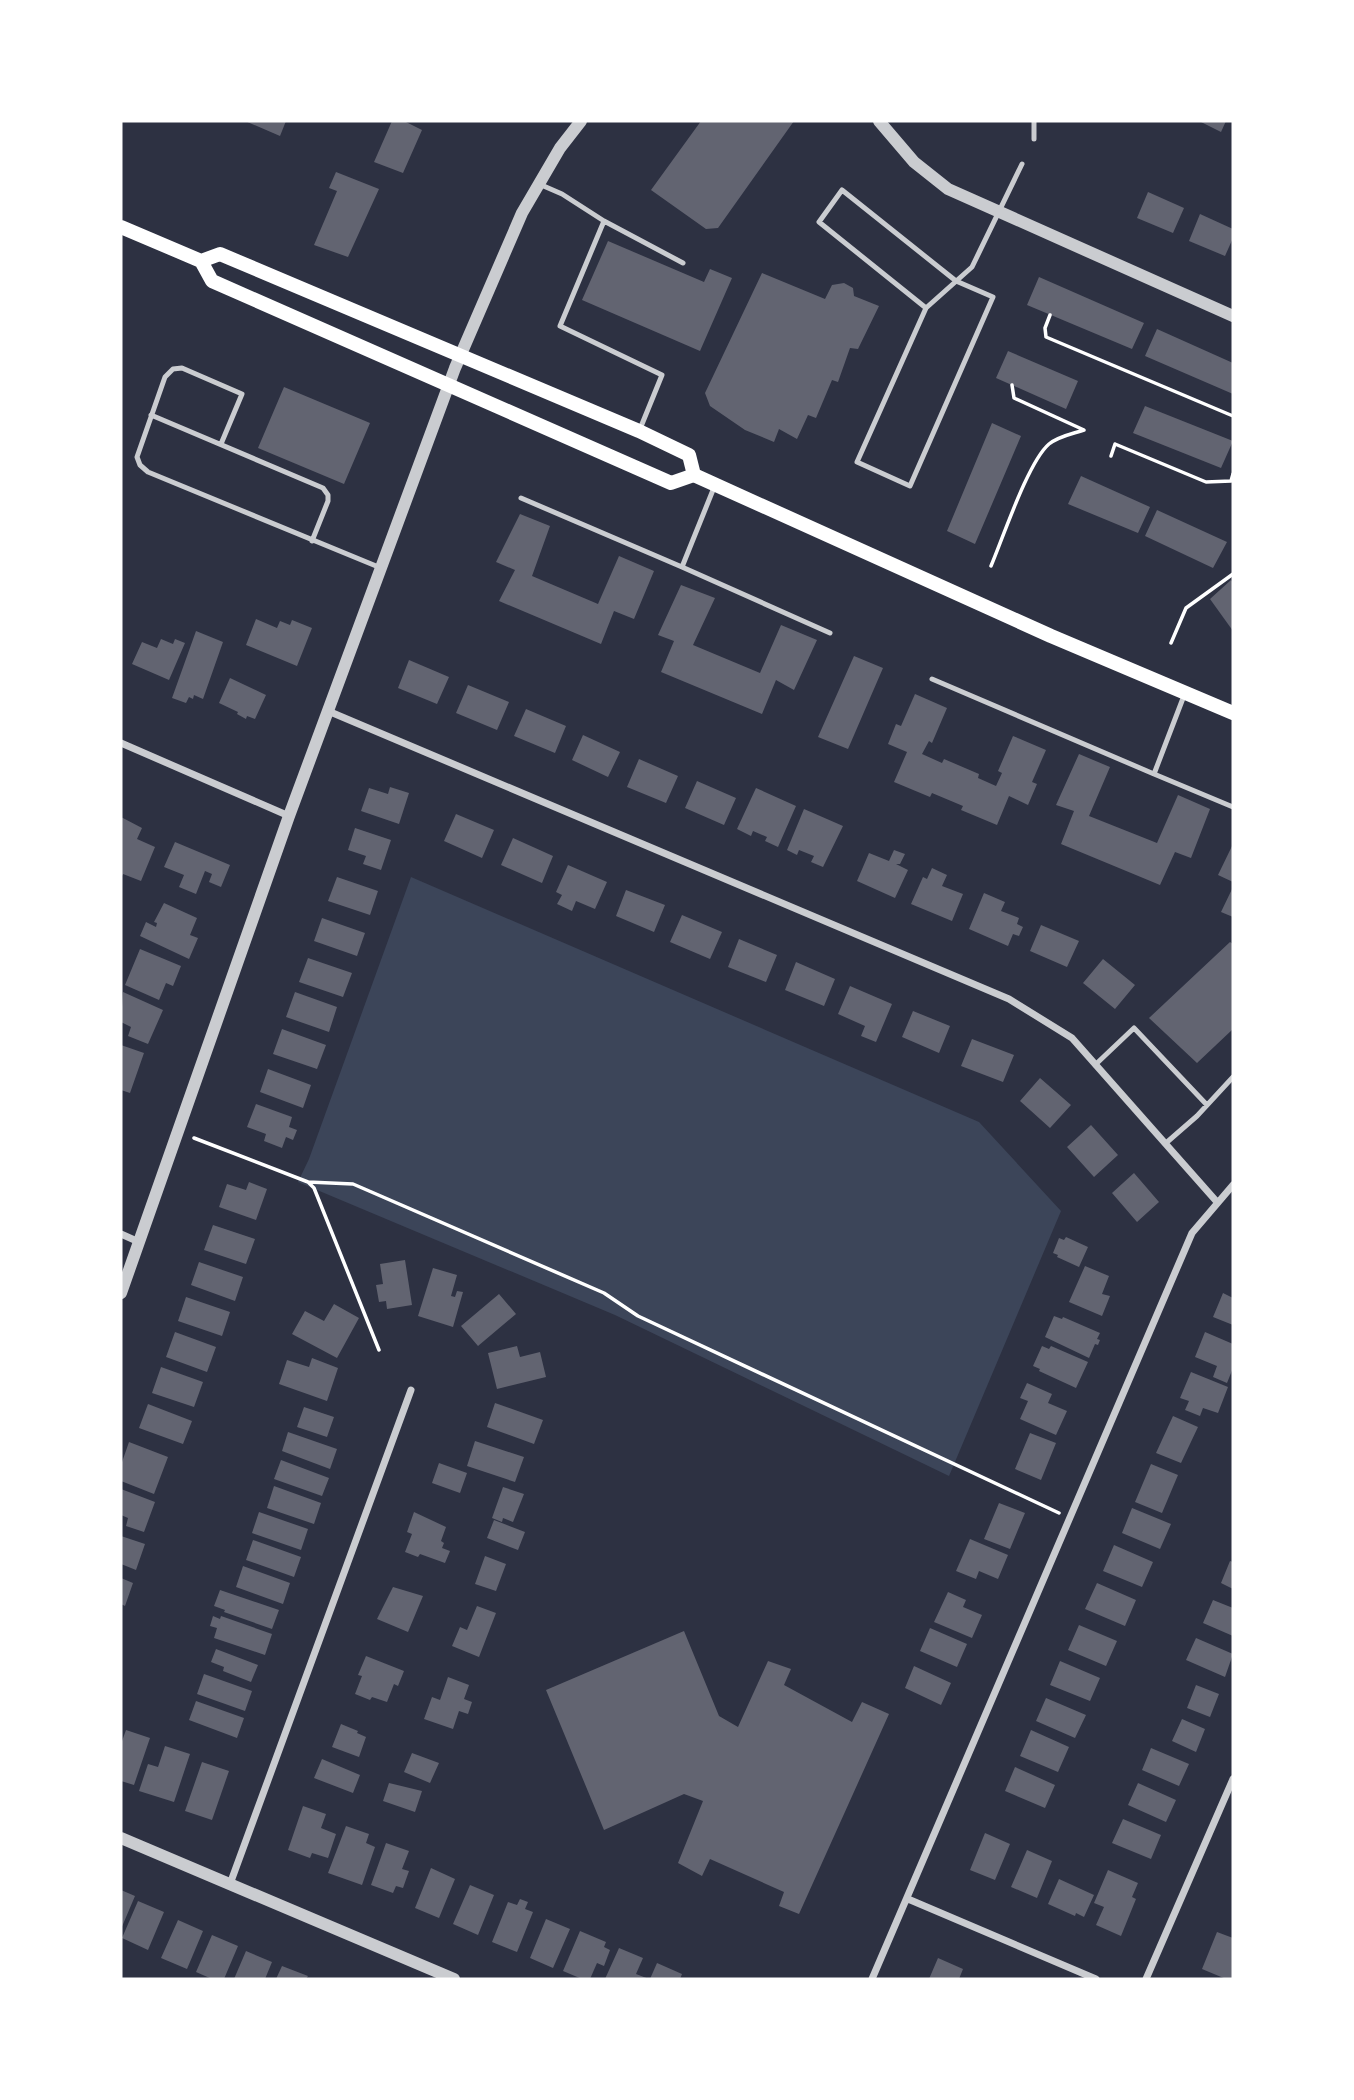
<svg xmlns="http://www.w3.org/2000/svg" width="1354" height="2100" viewBox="0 0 1354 2100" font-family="'Golos Text',sans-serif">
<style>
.green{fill:#3c4559}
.building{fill:#626471}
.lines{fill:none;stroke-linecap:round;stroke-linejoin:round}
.path{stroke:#fff;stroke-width:3.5}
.service{stroke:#caccd0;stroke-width:5}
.minor{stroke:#caccd0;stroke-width:7}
.tertiary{stroke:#caccd0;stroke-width:12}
.secondary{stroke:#fff;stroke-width:14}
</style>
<rect width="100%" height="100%" fill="#2d3142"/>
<path class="green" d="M411,877l568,245 82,89 -112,265 -334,-161 -317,-133 11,-23z"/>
<path class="building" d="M245,121h41l-6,15z
M392,121h12l18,9 -19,43 -29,-11z
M701,121h93l-76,107 -12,1 -55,-39z
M1199,121h27l-5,11z
M336,172l43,17 -31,68 -34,-12 23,-54 -8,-3z
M1148,192l36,16 -11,25 -36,-15z
M1200,214l33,15v9l-8,18 -36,-15z
M608,241l96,41 6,-13 22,9 -32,73 -118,-51z
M762,273l63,26 7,-14 12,-2 9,5 1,8 25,10 -21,43 -8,-1 -12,34 -6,-2 -16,38 -8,-3 -11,24 -18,-10 -5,13 -29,-12 -35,-24 -5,-13z
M1039,277l105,46 -12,26 -105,-44z
M1157,329l76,34v31l-88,-38z
M1008,351l70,30 -12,28 -70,-31z
M284,387l86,36 -26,61 -86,-36z
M1145,406l88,35 -12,27 -88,-35z
M992,423l29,13 -46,108 -28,-13z
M1081,476l69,31 -12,26 -70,-29z
M1157,510l70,32 -14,26 -68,-32z
M520,514l30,12 -18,50 66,28 21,-48 35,15 -20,48 -20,-8 -13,33 -102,-43 16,-31 -19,-8z
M1231,580l2,3v48l-23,-32z
M681,585l34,13 -22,47 67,28 21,-48 36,15 -23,50 -18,-10 -14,34 -101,-42 13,-31 -16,-6z
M256,619l21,9 3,-7 10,4 2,-5 20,8 -15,38 -51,-21z
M196,631l27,11 -20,57 -9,-4 -1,4 -4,-2 -3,6 -14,-5z
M161,639l12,5 2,-5 10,4 -16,37 -37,-16 10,-22 15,6z
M854,656l29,12 -35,81 -30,-12z
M409,660l40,17 -12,27 -39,-16z
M230,678l36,17 -11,24 -8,-3 -1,3 -9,-5 1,-2 -19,-9z
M468,685l41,17 -12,28 -41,-17z
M915,694l32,14 -15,35 -3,-2 -7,13 20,9 2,-4 35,15 -1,4 18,8 6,-13 -4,-2 15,-35 33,14 -14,32 5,2 -9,21 -19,-9 -12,29 -36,-15 2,-4 -31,-13 -2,4 -36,-15 13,-30 -19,-8 8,-20 5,2z
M526,709l40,17 -11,27 -41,-17z
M583,735l37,17 -12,25 -36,-17z
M1079,754l31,13 -21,49 68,27 21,-48 32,14 -19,49 -16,-6 -15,33 -99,-41 13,-33 -18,-6z
M639,759l39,17 -12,27 -39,-16z
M697,781l39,17 -12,27 -39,-17z
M390,787l19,6 -10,31 -38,-13 8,-23 19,6z
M756,788l40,18 -18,41 -13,-6 2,-4 -14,-6 -2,5 -14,-7z
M804,809l39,17 -20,41 -12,-5 3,-6 -15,-6 -2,5 -10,-5z
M456,814l38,16 -12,28 -38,-17z
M121,817l21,11 -5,11 18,8 -14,34 -18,-7 -2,4z
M355,828l36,12 -10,30 -18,-6 3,-8 -18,-6z
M513,838l40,18 -11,27 -41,-18z
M175,842l55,23 -9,22 -12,-5 3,-8 -7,-3 -9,23 -17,-7 5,-12 -20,-8z
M1233,844v38l-15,-7z
M894,850l11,4 -5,10h-4l12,6 -13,28 -38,-17 12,-28 20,8z
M568,865l39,17 -12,27 -19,-8 -4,10 -15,-7 5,-9 -6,-3z
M932,868l15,7 -5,11 21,8 -11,27 -41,-17 12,-27 4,2z
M337,877l41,14 -8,24 -42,-14z
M1233,887v30l-12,-5z
M626,890l39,15 -11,27 -38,-16z
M984,893l21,9 -4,9 18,7 -2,6 6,3 -4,9 -6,-2 -5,12 -39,-17z
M164,903l33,15 -7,17 8,3 -9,21 -49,-23 6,-14 10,5 1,-4 -3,-1z
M682,915l40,17 -12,27 -40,-17z
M322,918l43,15 -8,23 -43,-15z
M1041,925l38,16 -12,26 -37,-16z
M739,939l38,16 -11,27 -38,-15z
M1230,942l3,2v85l-36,34 -48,-45z
M140,949l41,17 -8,20 -7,-3 -7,17 -34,-15z
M308,958l44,15 -9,24 -44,-15z
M1103,959l32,26 -20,24 -32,-26z
M796,962l39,17 -11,27 -39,-16z
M850,986l42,18 -16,38 -15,-6 4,-10 -27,-12z
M123,992l40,18 -15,34 -20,-8 3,-9 -10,-5z
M295,992l42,15 -8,25 -43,-15z
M913,1011l37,15 -11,27 -37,-16z
M282,1029l44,16 -9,24 -44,-15z
M972,1039l42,16 -11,27 -42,-16z
M121,1045l23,8 -14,40 -9,-3z
M268,1069l43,16 -8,23 -43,-16z
M1040,1078l31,27 -21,23 -30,-27z
M256,1104l36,13 -3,10 8,3 -4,10 -7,-3 -4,11 -18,-7 2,-7 -19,-7z
M1091,1125l27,30 -24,22 -27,-30z
M1134,1173l25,29 -22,20 -25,-29z
M249,1182l18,7 -11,31 -37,-13 8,-23 19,6z
M213,1225l42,14 -9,25 -42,-14z
M1066,1237l22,10 -9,20 -22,-10 1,-2 -5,-2 6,-15 5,2z
M405,1260l7,45 -25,4 -1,-8 -7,1 -3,-17 7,-1 -3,-20z
M199,1262l44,15 -8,24 -44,-16z
M1085,1266l24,10 -7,18 8,2 -8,20 -33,-14z
M433,1268l24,7 -6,21 4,1 2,-6 6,1 -10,35 -35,-11z
M1223,1293l10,5v27l-20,-8z
M499,1294l17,20 -38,32 -17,-20z
M186,1297l44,15 -8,24 -44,-15z
M334,1304l25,14 -22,40 -45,-24 13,-23 19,10z
M1054,1316l8,3 1,-2 37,16 -3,6 3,1 -2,5 -3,-1 -6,14 -44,-21z
M175,1332l41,15 -9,25 -41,-15z
M1205,1332l28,12v24l-6,15 -14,-6 4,-11 -22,-9z
M517,1346l3,11 20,-5 6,25 -49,12 -9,-36z
M1042,1346l7,3 2,-3 37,16 -12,26 -37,-17 1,-2 -7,-3z
M312,1358l26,10 -11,33 -48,-17 8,-24 22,7z
M161,1367l42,15 -9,25 -42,-14z
M1191,1372l37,15 -10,26 -15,-5 -3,8 -15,-6 4,-9 -9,-3z
M1027,1383l25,11 -4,9 19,8 -11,24 -36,-16 8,-18 -8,-3z
M495,1403l48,17 -9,24 -47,-17z
M148,1404l44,17 -9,23 -44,-16z
M304,1407l30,10 -7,20 -30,-10z
M1173,1416l25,11 -17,36 -25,-10z
M288,1432l49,17 -7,20 -48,-18z
M1030,1433l26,10 -15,37 -26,-11z
M475,1441l49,16 -9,25 -48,-16z
M129,1442l39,15 -14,37 -33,-13v-16z
M281,1460l48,18 -7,18 -48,-17z
M439,1463l28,10 -7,20 -28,-10z
M1151,1464l27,11 -16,38 -27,-11z
M274,1486l47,17 -7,21 -47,-16z
M503,1487l21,7 -11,28 -10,-4 -1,4 -10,-4z
M121,1489l34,13 -11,30 -18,-6 2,-8 -7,-3z
M999,1503l26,10 -15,36 -26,-10z
M1132,1508l39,16 -11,25 -38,-16z
M259,1512l49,17 -7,21 -49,-17z
M414,1512l32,15 -5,14 3,2 -2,5 8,3 -5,12 -25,-9 -2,3 -13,-5 7,-18 -5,-2z
M494,1520l31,12 -7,18 -31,-12z
M121,1536l24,8 -9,26 -15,-6z
M970,1539l38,16 -10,24 -19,-8 -3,8 -20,-8z
M253,1540l48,17 -7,20 -48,-17z
M1114,1545l39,17 -11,25 -39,-16z
M485,1556l21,8 -10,27 -21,-7z
M1230,1561l3,1v27l-12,-6z
M243,1566l47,17 -7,21 -47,-17z
M121,1578l12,5 -8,23 -4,-2z
M1097,1583l39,17 -11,26 -40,-17z
M393,1587l30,9 -15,36 -31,-13z
M220,1590l59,20 -7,19 -48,-17 1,-2 -11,-4z
M948,1592l18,8 -3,7 19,8 -10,23 -38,-16z
M1213,1600l20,8v28l-30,-13z
M477,1606l19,7 -17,44 -27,-11 8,-19 7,3z
M213,1616l7,3 1,-3 51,18 -7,21 -51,-17 3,-10 -7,-2z
M1079,1625l38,16 -11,25 -38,-16z
M930,1628l37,16 -10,23 -37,-16z
M684,1631l35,85 19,11 30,-66 23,8 -7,16 68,37 10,-20 27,12 -90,200 -20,-8 5,-14 -74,-33 -8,17 -24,-13 25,-62 -19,-7 -80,36 -58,-140z
M1196,1638l37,16 -8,23 -39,-17z
M216,1649l42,16 -7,17 -28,-11 1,-4 -13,-5z
M366,1656l38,15 -6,15 -4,-2 -7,18 -15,-5 -2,3 -15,-6 7,-18 -4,-1z
M1060,1661l40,17 -10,23 -40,-16z
M914,1666l37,17 -10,22 -36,-17z
M204,1674l48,17 -7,20 -48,-17z
M448,1677l21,8 -5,14 8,3 -4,12 -9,-3 -6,18 -29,-10 8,-22 8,3z
M1196,1685l23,9 -9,23 -23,-9z
M1046,1698l40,17 -11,23 -39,-17z
M196,1701l48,17 -7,20 -48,-18z
M1182,1719l23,10 -9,23 -24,-11z
M341,1724l17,7 -1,2 9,4 -7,20 -27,-10z
M126,1730l24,8 -16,47 -13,-4v-37z
M1031,1730l38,17 -11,25 -38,-16z
M165,1746l25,8 -16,48 -35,-11 9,-27 10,3z
M1151,1748l38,16 -10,22 -37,-16z
M412,1753l27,10 -9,20 -26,-11z
M322,1759l38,16 -7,18 -39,-15z
M202,1762l27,9 -17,49 -27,-9z
M1015,1767l40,18 -10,23 -40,-17z
M389,1783l33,8 -7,21 -32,-11z
M1138,1783l38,17 -10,22 -38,-17z
M303,1806l23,8 -5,14 15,6 -8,24 -16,-5 -2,5 -22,-8z
M1123,1819l38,16 -10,24 -39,-16z
M346,1826l23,8 -3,9 9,4 -13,38 -34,-12z
M985,1833l25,11 -15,36 -25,-10z
M386,1843l23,8 -7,18 7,2 -6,17 -7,-2 -3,7 -22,-8z
M1027,1850l25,11 -15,37 -26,-11z
M431,1868l24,11 -16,39 -24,-10z
M1108,1870l30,13 -6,14 4,2 -15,37 -25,-11 8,-18 -10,-4z
M1059,1879l35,16 -10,22 -8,-4 -1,3 -27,-12z
M470,1885l24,10 -16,40 -25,-11z
M121,1890l14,6 -14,33z
M520,1899l8,3 -3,7 8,3 -16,40 -25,-10 16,-40 9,3z
M138,1901l26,11 -16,38 -26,-12z
M546,1919l24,10 -17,39 -23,-10z
M178,1920l25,11 -16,38 -26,-11z
M580,1931l26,11 -2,5 6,3 -6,16 -7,-3 -7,16h-8l-19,-8z
M1217,1932l16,6v41h-7l-24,-10z
M212,1935l26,11 -14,33h-12l-16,-7z
M619,1948l24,10 -7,16 13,5h-44z
M246,1951l26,11 -7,17h-31z
M938,1958l25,11 -4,10h-30z
M657,1963l25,11 -2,5h-30z
M282,1966l26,10 -2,3h-30z"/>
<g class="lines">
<path class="path" d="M1050,315l-5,13 1,9 187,79
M1111,456l4,-12 91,38 25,-1 2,-7
M991,566c12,-28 37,-104 58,-122 10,-8 23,-10 35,-14l-70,-32 -2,-13
M1171,643l15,-35 47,-34
M194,1138l114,44 6,6 65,162
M308,1182l45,2 251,109 34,23 421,197"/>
<path class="service" d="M1034,139v-18
M539,184l23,10 42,27 -44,105 102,49 -22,54
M604,221l79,42
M926,308l-107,-86 23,-32 114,91 37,16 -83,189 -53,-24 69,-154 46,-41 50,-103
M151,415l172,73 5,7v6l-16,40
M221,444l21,-50 -60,-26 -9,1 -8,8 -28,80 3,8 8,7 233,96
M521,498l161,69 33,-82
M682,567l148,66
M932,679l222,95
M1185,693l-31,81 79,33
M1095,1065l39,-37 73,77
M1166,1143l31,-27 36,-39"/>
<path class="minor" d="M328,711l681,288 63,39 145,164
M121,743l168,73
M121,1234l18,8
M230,1884l181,-494
M908,1899l188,80
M872,1979l320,-746 41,-48
M1146,1979l87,-200"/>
<path class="tertiary" d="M879,121l35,41 34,27 285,127
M121,1293l168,-477 166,-448 67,-155 38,-65 21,-27
M121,1838l333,141"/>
<path class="secondary" d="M121,227l80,34 11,20 459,202 23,-8 357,161 182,77
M201,261l19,-7 419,177 50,24 5,20"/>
</g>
<rect width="1354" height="2100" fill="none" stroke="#ffffff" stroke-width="245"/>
</svg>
